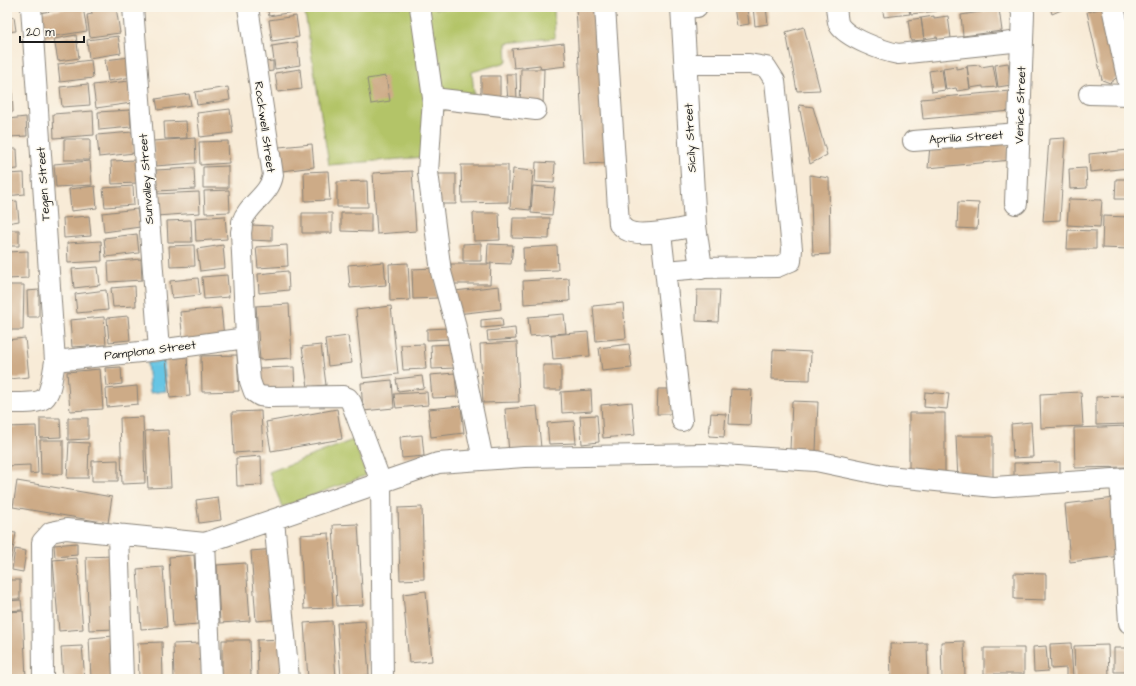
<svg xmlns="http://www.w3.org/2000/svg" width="1136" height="686" viewBox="0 0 1136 686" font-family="'Architects Daughter',sans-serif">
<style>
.green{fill:#b3c467;stroke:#687042}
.water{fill:#66c5e4;stroke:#417080}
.building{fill:#cdab87}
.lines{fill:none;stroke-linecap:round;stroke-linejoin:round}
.street-casing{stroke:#8a847a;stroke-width:22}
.secondary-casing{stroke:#8a847a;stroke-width:24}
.street{stroke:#fff;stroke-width:20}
.secondary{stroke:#fff;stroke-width:22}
.labels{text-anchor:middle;stroke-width:3;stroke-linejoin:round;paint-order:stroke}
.street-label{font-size:12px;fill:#1c1c1c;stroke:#fbf7ec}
</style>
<rect width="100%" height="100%" fill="#fbf7ec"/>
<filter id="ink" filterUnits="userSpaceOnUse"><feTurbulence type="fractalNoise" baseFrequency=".025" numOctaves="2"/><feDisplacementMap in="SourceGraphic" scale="8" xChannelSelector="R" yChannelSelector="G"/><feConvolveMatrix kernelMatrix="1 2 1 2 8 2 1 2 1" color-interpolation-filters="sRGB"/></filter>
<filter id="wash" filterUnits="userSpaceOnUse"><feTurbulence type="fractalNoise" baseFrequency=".012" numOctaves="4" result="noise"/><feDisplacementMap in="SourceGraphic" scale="16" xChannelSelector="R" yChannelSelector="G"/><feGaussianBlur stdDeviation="0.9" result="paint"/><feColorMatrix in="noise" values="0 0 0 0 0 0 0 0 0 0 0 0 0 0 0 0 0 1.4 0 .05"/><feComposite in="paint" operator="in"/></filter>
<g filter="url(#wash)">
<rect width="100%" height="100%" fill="#f8ebd7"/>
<path class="green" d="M304,7h130l1,2 37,-2h82l1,31 -49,5 1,19 -35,10 2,22 -40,22 -9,41 -96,8z
M353,440l14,35 -85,32 -13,-35z"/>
<path class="water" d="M164,361l2,30 -16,2 -3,-30z"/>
<g id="blocks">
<path class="building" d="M77,7h6l4,24 -44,7 -4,-25z
M91,7h25l4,26 -30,4 -3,-22 5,-1z
M267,7h25l1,5 -24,4z
M576,7h21l10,156 -23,1z
M734,7h13l2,17 -12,2z
M753,7h13l2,17 -13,2z
M882,7h26l2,7 -26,3z
M910,7h26l1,4 -26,3z
M946,7h13l1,1 -13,2z
M1050,7h18l-16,7z
M1103,8l17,67 -10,8 -8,-3 -15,-68z
M999,9l3,22 -39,5 -2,-21z
M296,16l3,21 -27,4 -3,-21z
M934,16v2l14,-2 3,22 -13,2 -1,-3 -13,2 -3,-21z
M14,17l2,14 -9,1v-14z
M921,18l3,22 -13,1 -3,-21z
M804,27l16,63 -23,1 -11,-59z
M76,35l3,23 -21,3 -4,-22z
M118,36l3,17 -32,5 -2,-18z
M297,42l3,23 -25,4 -3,-23z
M564,43l2,23 -25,3 -1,-4 -26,3 -2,-19z
M130,57l2,20 -24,4 -3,-21z
M91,60l2,18 -33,4 -2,-18z
M273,61v10l-8,1 -1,-10z
M1008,63l3,22 -13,2 -3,-22z
M980,65l1,2 12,-2 4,22 -14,1v-2l-13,2 -3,-22z
M956,66v3l11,-2 3,22 -13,2 -1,-3 -10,2 -3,-22z
M300,69l2,20 -24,3 -3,-19z
M521,69h23l-1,38 -23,-1z
M942,69l3,21 -13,2 -3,-21z
M506,74h10l1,27 -9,1z
M386,76l4,25 -19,3 -4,-25z
M481,76h19v24h-19z
M129,81l3,22 -36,5 -3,-23z
M88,84l2,21 -28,2 -2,-20z
M228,87l2,13 -33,5 -2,-13z
M12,90l1,22 -6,1v-22z
M1010,91l1,20 -88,8 -2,-20z
M189,94l2,11 -33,5 -2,-11z
M799,105l14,2 14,48 -17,9z
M230,109l3,24 -33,4 -3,-24z
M130,110l1,17 -32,3 -1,-18z
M93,111l1,24 -40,3 -1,-24z
M26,117l1,19 -18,1 -1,-18z
M186,121l1,17 -22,1 -1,-17z
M132,132l2,21 -35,4 -2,-22z
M195,138l1,25 -41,3 -2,-25z
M1065,138l-5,82 -17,1 6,-82z
M64,139h26v21h-26z
M228,141l1,22 -29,2 -1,-23z
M1007,141l4,19 -83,8 2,-22z
M312,144l2,23 -32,4 -3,-24z
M7,149h10l1,20 -11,1z
M1129,150v18l-39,4 -1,-18z
M137,160l1,23 -26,1 -1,-23z
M90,161l2,24 -36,2 -2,-23z
M536,162l19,1 -1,20 -19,-1z
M461,165h47v37l-46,1z
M228,166v22h-25v-21z
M194,168l1,21 -38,2 -1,-21z
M1086,168l1,20 -17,1 -1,-20z
M513,169l20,2 -3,39 -20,-2z
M328,171l2,29 -25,1 -1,-29z
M412,171l4,60 -39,3 -4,-61z
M24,173l1,21 -18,2v-22z
M438,174h18v30h-18z
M810,175l19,3 1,76 -17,1z
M1116,179h13v20h-14z
M367,181l1,26h-31v-25z
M95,186l2,22 -26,3 -2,-22z
M133,186l1,19 -29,2 -2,-19z
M533,186l22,2 -3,27 -21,-2z
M229,190l1,22 -25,1 -1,-22z
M199,192l1,21 -44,3 -1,-22z
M1069,199l33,1 -2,27 -33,-2z
M17,201l2,20 -12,2v-21z
M958,202l21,1 -2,26 -20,-1z
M137,209l3,18 -36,5 -2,-19z
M302,213h30v20h-30z
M341,213h30v19l-30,-1z
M473,213h26l1,27 -26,1z
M89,216l2,20 -27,2 -1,-20z
M225,216l2,23 -31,2 -1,-23z
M1103,216l26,1v32l-27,-1z
M513,218h37l-1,21 -37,-1z
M191,220l1,22h-24l-1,-21z
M251,225l21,1v15l-22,-1z
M7,230h12v16h-12z
M1068,230l28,1v18h-29z
M137,234l2,19 -33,4 -2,-19z
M101,241l1,20 -34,2 -1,-20z
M481,243v18h-18v-17z
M488,244l25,1 -2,19 -24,-1z
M194,245l1,21 -25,1 -1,-21z
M223,245l2,23 -25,3 -3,-22z
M287,245l1,21 -30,2 -2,-21z
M557,246l1,24 -34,1 -1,-23z
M28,251v27l-21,1v-27z
M141,259l1,21 -33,2 -1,-20z
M384,262l2,23 -36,3 -2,-23z
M408,263l2,37 -20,1 -1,-37z
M451,264h40l-1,20h-40z
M98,267l2,18 -26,3 -2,-19z
M436,268l1,30 -24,1 -1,-30z
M288,271l1,19 -30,3 -1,-19z
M227,275l2,22 -25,2 -2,-22z
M198,278l2,17 -28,3 -2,-17z
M569,278l1,23 -46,3 -1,-23z
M7,285h17l-1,45h-16z
M135,286l1,20 -23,1 -2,-19z
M499,286l2,23 -44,5 -2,-23z
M39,290v27h-11l-1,-26z
M106,290l2,20 -31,3 -2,-19z
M697,290h23l-2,32 -22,-1z
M623,303l3,35 -30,3 -3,-35z
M289,304l3,54 -32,2 -4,-54z
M391,306l7,68 -35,4 -7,-68z
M221,308l3,29 -41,4 -3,-29z
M564,314l2,19 -36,3 -2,-19z
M128,316l2,24 -21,2 -2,-24z
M104,317l2,28 -34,2 -2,-27z
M502,318l1,8 -22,2v-8z
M449,328v11l-22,1v-11z
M515,328l1,11 -28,2 -1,-10z
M588,332l2,24 -37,3 -2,-24z
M348,336l4,27 -24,3 -3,-27z
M25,338l4,39 -20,2 -2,-39z
M517,342l2,60 -36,1 -3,-59z
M424,344l2,25 -23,1 -2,-25z
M455,344l1,24 -24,1 -1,-24z
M629,344l3,24 -30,3 -3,-23z
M321,345l5,40 -18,2 -6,-40z
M773,350l38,2 -1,28 -38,-1z
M237,355l2,36 -37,1 -1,-36z
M187,357l3,39 -20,2 -4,-39z
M543,365h18v25h-18z
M121,367l1,17 -15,2 -2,-18z
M294,367l1,26 -35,1 -1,-26z
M100,369l3,40 -33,2 -3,-39z
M455,373l2,24 -25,1 -2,-23z
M422,376l2,12 -26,3 -2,-12z
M392,380l2,28 -31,3 -2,-28z
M137,386l1,18 -31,3 -1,-18z
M658,389h14l-1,25h-14z
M731,389l21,1 -2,35 -21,-1z
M591,390l1,21 -30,2 -1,-21z
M427,392l1,13 -32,3 -2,-14z
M925,392l24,2 -2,15 -23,-2z
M1081,392l2,34 -42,2 -1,-34z
M1129,396v28l-33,1v-28z
M792,401l26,1 -2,49 -26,-1z
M632,402l3,33 -32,3 -2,-33z
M461,406l3,27 -33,4 -3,-28z
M537,406l4,42 -32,4 -4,-43z
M337,409l5,30 -71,12 -5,-29z
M261,411l2,40 -29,2 -2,-41z
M711,413l15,1 -2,23 -15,-1z
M909,413h36v63h-36z
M597,415l2,27 -17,2 -2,-28z
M143,417l2,66 -23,1 -2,-66z
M40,418h20l1,19 -21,1z
M68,418h20v21l-20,1z
M574,421l2,22 -27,1 -2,-21z
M1031,422l2,35 -20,1 -2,-34z
M36,426l2,47 -8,1v-9l-23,1v-39z
M1128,426l1,41 -54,1 -1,-40z
M168,430l3,57 -23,1 -3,-57z
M422,435l2,21 -22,2 -2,-21z
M956,436h37v44l-35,1z
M40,440h23v34h-22z
M69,442l20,1 -1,35h-21z
M261,456l1,29 -25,1 -1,-28z
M118,460v21h-26v-20z
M1060,462v20l-46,1v-20z
M17,481l95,16 -4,26 -95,-16z
M218,497l3,23 -22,3 -3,-23z
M1115,498l6,58 -51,6 -5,-58z
M422,507l2,72 -24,1 -2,-72z
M358,524l5,81 -26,1 -4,-81z
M7,532l9,1 -8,43h-1z
M329,533l4,75 -29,1 -4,-74z
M77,543v12l-22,2 -1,-12z
M15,549l11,2 -3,21 -11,-2z
M275,549l5,70 -24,2 -5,-70z
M194,555l4,69 -25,2 -4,-69z
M113,556l3,73 -27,1 -3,-73z
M77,558l6,71 -24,2 -6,-71z
M246,563l4,58 -30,2 -3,-58z
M163,567l4,60 -26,2 -4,-60z
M1014,573l32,1v26l-32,-1z
M7,580h13v19h-13z
M426,591l6,70 -23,2 -6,-69z
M21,600l1,10 -15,1v-10z
M23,611l3,68h-19v-67z
M332,621l4,57 -28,1 -4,-56z
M365,621l4,54 -28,3 -4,-55z
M114,636l2,43h-25l-2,-41z
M284,639l1,40h-27l-1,-39z
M222,640h28l1,39h-29z
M964,641l1,37 -23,1 -1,-37z
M162,642l1,37h-24l-1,-36z
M200,643l2,36h-28l-1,-35z
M927,643l1,36h-37l-1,-35z
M1071,643l2,35h-7v-10l-15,1 -1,-25z
M1108,645l1,33 -34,1 -1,-33z
M82,646l3,33h-22l-2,-32z
M1046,646l2,25 -14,1 -1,-25z
M984,648h40v26h-40z
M1114,648h12l1,24h-13z"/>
</g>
</g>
<g filter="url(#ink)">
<use href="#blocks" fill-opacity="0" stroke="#8a847a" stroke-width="1"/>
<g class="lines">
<defs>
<path id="street" d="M133,7l26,343
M248,7l25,168c-3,20 -25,29 -31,47 0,3 0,7 -1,10l5,106 4,43 4,11 6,4 8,1 75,-1 5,2 3,4 30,80 2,197
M420,7l13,91 -5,74 13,100 14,51 28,137
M605,7l14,217c2,1 5,5 7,6 13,8 54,-1 69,-4
M836,7c1,6 1,14 3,18 8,13 44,26 59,29l124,-13
M682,8l15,-1
M1089,94l40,1
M433,98l103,12
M913,141l106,-8
M661,233l21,188
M665,271l36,-3 76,-1 14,-6 1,-12 -17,-168 -9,-14 -17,-3h-63
M55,361l104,-11 87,-12
M7,403c43,0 41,1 48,-42l-24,-354
M1120,479l9,144
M274,520l15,159
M118,534l5,145
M205,543l6,136
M43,679l-1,-137 9,-10 15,-3 139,14 233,-80 86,-6 183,-3 109,7 72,15 106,11 135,-9"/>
<path id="secondary" d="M682,7l13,219 6,42
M1113,7l16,75
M1016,203l6,-162 1,-28 -2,-6"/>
</defs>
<use href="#street" class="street-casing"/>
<use href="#secondary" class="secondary-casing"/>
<use href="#street" class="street"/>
<use href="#secondary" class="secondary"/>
</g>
</g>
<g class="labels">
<g class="street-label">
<text transform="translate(1020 105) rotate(-88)" y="4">Venice Street</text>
<text transform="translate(265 127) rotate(82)" y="4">Rockwell Street</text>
<text transform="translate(966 137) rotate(-4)" y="4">Aprilia Street</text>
<text transform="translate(690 138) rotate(-93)" y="4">Sicily Street</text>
<text transform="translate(146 179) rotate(-94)" y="4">Sunvalley Street</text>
<text transform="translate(43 184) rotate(-94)" y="4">Tegen Street</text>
<text transform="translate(150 350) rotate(-7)" y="4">Pamplona Street</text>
</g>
</g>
<rect width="1136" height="686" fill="none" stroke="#fbf7ec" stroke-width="24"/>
<path d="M20 36v6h64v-6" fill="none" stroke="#1c1c1c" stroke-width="2"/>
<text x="26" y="36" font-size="12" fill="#1c1c1c" stroke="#fbf7ec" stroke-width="3" paint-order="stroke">20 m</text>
</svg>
